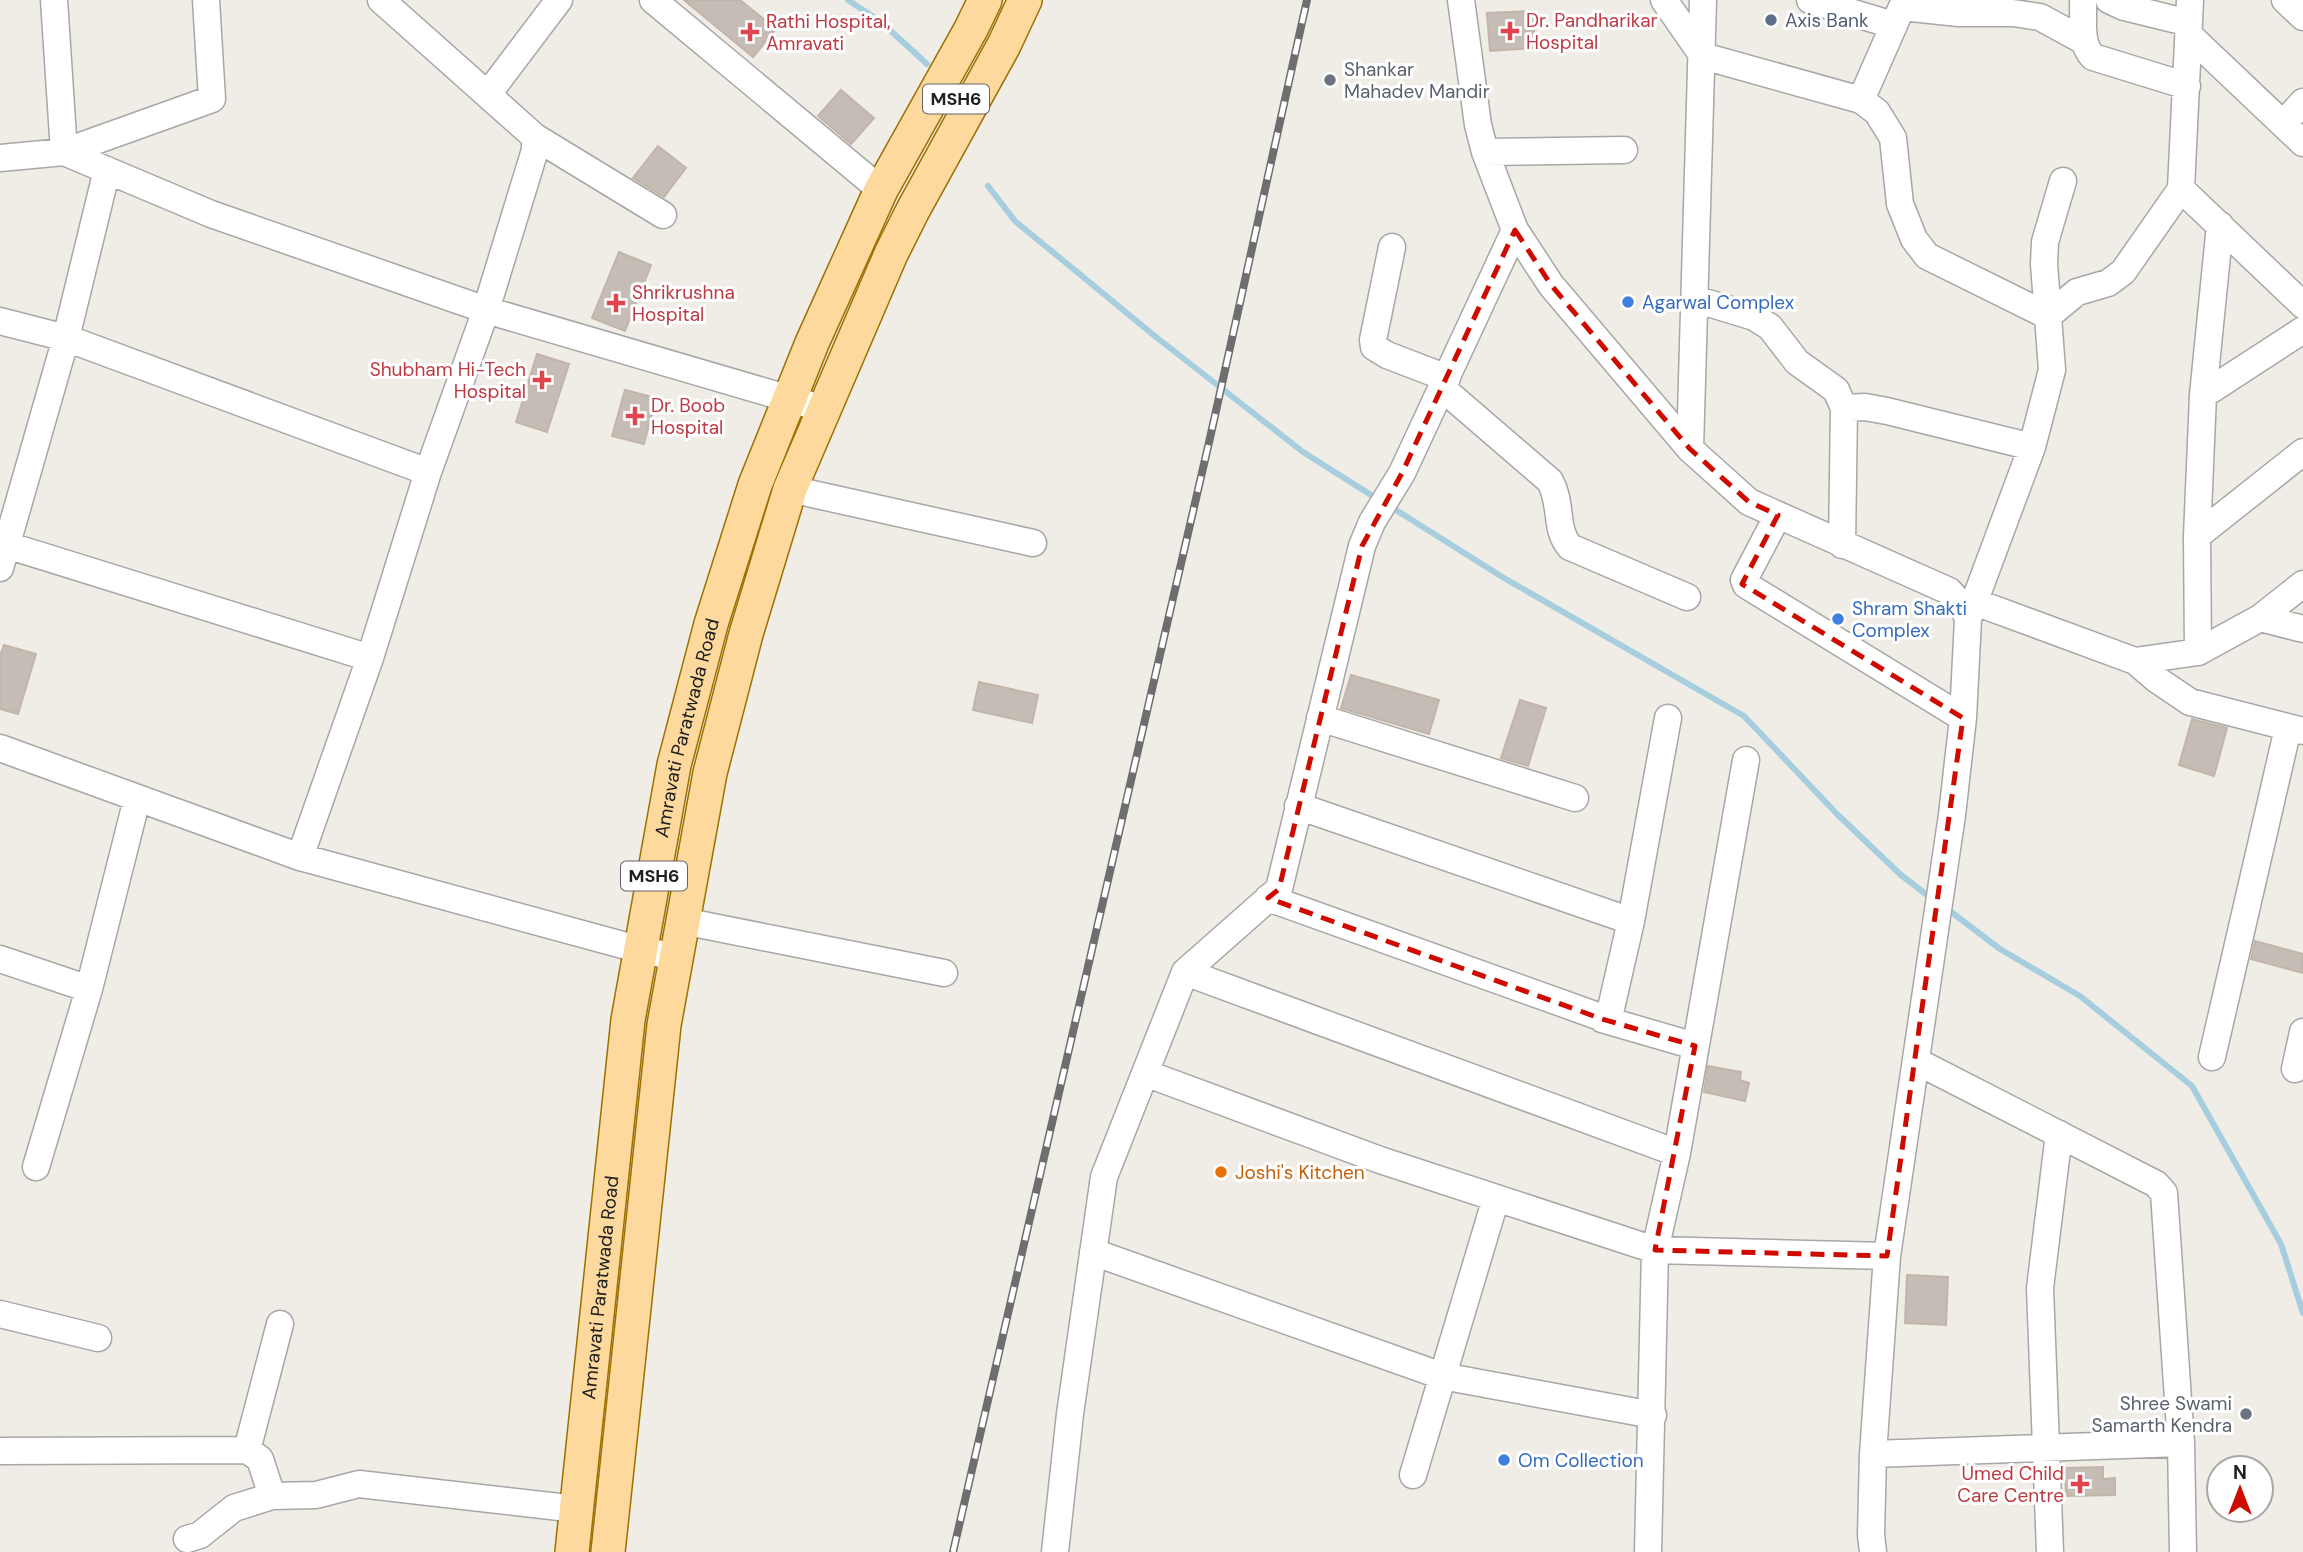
<svg xmlns="http://www.w3.org/2000/svg" width="2303" height="1552" viewBox="0 0 2303 1552" font-family="'DM Sans',sans-serif">
<style>
.lines{fill:none;stroke-linecap:round;stroke-linejoin:round}
.stream{stroke:#a6cede;stroke-width:6}
.building{fill:#c5bdb5;stroke:#c2b5a8;stroke-width:2}
.minor-casing{stroke:#a7a7a7;stroke-width:29}
.major-casing{stroke:#9b7000;stroke-width:36}
.minor{stroke:#fff;stroke-width:26}
.major{stroke:#fdd99e;stroke-width:33}
.rail-casing{stroke:#6e6e6e;stroke-width:8}
.rail{stroke:#fff;stroke-width:5;stroke-dasharray:16;stroke-linecap:butt}
.marked{fill:none;stroke:#cf0b00;stroke-width:5;stroke-dasharray:14 9;stroke-linejoin:round}
.service-dot{fill:#5c6f8a;stroke:#fff;stroke-width:2.5}
.health-dot{fill:#e0444e;stroke:#fff;stroke-width:2.5}
.worship-dot{fill:#6b7280;stroke:#fff;stroke-width:2.5}
.shop-dot{fill:#3f7fe0;stroke:#fff;stroke-width:2.5}
.food-dot{fill:#e8710a;stroke:#fff;stroke-width:2.5}
.labels{text-anchor:middle;stroke-width:6;stroke-linejoin:round;paint-order:stroke}
.shield{fill:#fff;stroke:#636363;stroke-width:2}
.shield-label{font-size:18px;font-weight:bold;fill:#202020}
.health-label{font-size:19px;fill:#be3a42;stroke:#fff;text-anchor:start}
.service-label{font-size:19px;fill:#4e5e75;stroke:#fff;text-anchor:start}
.worship-label{font-size:19px;fill:#5b616d;stroke:#fff;text-anchor:start}
.shop-label{font-size:19px;fill:#366cbe;stroke:#fff;text-anchor:start}
.street-label{font-size:19px;fill:#202020;stroke:#fff}
.food-label{font-size:19px;fill:#c56008;stroke:#fff;text-anchor:start}
</style>
<rect width="100%" height="100%" fill="#f0ede6"/>
<g class="lines">
<path class="stream" d="M848,0l33,22 46,42
M988,186l27,35 141,116 147,115 76,48
M1388,505l116,73 240,138 93,98 64,61 30,23
M1946,908l54,41 80,47 112,90 89,158 22,69"/>
</g>
<path class="building" d="M684,0h56l36,29 -23,28z
M1533,11l2,37 -45,3 -3,-38z
M841,90l33,28 -23,26 -33,-28z
M658,146l28,22 -22,29 -31,-19z
M619,252l32,13 -26,66 -33,-13z
M537,354l32,10 -22,68 -31,-10z
M625,390l31,8 -12,46 -32,-8z
M4,645l32,9 -18,60 -18,-5v-53z
M1351,675l88,25 -10,34 -88,-26z
M979,682l59,13 -6,28 -59,-13z
M1520,700l26,8 -18,58 -27,-8z
M2192,719l35,9 -13,48 -35,-11z
M2255,941l48,13v19l-52,-14z
M1708,1066l33,6 -1,8 9,3 -4,18 -41,-9z
M1907,1275l41,2 -2,48 -41,-2z
M2103,1467v12l12,-1v17l-49,1 -1,-28z"/>
<g class="lines">
<defs>
<path id="minor" d="M54,0l10,152 147,62 275,96 338,99
M653,0l228,190
M1461,0l17,125 7,27 30,78 36,55 139,164 59,53 200,89 14,15 5,13 -5,99 -11,97 -65,441 -14,198 -2,81 2,17
M1664,0l39,56 158,44 16,12 16,26 7,66 14,35 13,17 121,60 4,54 -20,77 -64,172
M1810,0l83,25
M2083,0c1,19 -4,43 10,57l94,29
M2109,0l15,7 65,16
M2285,0l18,17
M1902,7l57,6h54l27,4 44,24
M2189,35l114,108
M488,94l71,-94
M1861,100l44,-100
M2283,124l20,-22
M535,137l128,78
M1485,152l139,-2
M0,158l64,-6 148,-53 -6,-99
M2181,189l122,116
M1392,247l-19,93 1,7 13,8 60,23
M1695,299l59,18 16,10 27,35 39,28 8,18 -2,137
M2048,316l29,-24 31,-9 15,-11 58,-83 9,-189
M2048,316l-4,-52 1,-22 18,-61
M0,321l66,17 362,134
M1442,388l108,93c13,24 4,48 20,66l117,50
M2203,395l100,-65
M1844,408l21,-1 22,4 145,36
M1690,449l13,-449
M790,489l243,54
M1778,515l-34,65 2,5 217,133
M2197,536l106,-84
M0,543l370,115
M0,568l66,-230 41,-168
M1975,602l160,59 21,18 34,23 113,29
M2260,618l43,11
M2198,652l-1,-116 6,-141 17,-170
M2135,661l63,-9 62,-34 43,-34
M1320,718l255,80
M0,748l300,109 341,93 36,7
M1298,806l333,115
M300,857l70,-199 58,-186 58,-162 49,-160v-13l-154,-137
M1268,898l338,121 3,-2 22,-96 37,-203
M683,921l261,52
M0,959l89,30
M1185,972l492,181
M1602,1019l93,27
M2212,1057l76,-329
M1916,1061l240,123 8,9 17,250 2,109
M2295,1069l8,-37
M1145,1073l235,87 275,90 232,6
M36,1167l53,-178 48,-190
M1093,1252l349,124 211,39
M0,1314l98,24
M247,1450l33,-126
M0,1451l247,-1 13,9 12,37 44,-1 43,-11 218,25
M1873,1454l308,-11
M1413,1475l83,-277
M187,1539l13,-4 34,-27 38,-12
M1055,1552l15,-138 34,-237 81,-205 94,-83 83,-343 10,-24 30,-49 113,-243
M1648,1552l7,-302 22,-97 69,-393
M2050,1552l-10,-264 19,-154"/>
<g id="major">
<path id="s1" d="M572,1552l56,-532 46,-255 37,-141 44,-139 57,-142 69,-153 90,-161 14,-29"/>
<path d="M608,1552l56,-527 46,-252 36,-139 44,-145 101,-235 22,-44 91,-165 21,-45"/>
</g>
</defs>
<use href="#minor" class="minor-casing"/>
<use href="#major" class="major-casing"/>
<use href="#minor" class="minor"/>
<use href="#major" class="major"/>
<defs>
<path id="rail" d="M953,1552l257,-1114 97,-438"/>
</defs>
<use href="#rail" class="rail-casing"/>
<use href="#rail" class="rail"/>
</g>
<path class="marked" d="M1515,230l36,55 139,164 59,53 29,13 -36,69 221,134 -76,538 -232,-6 40,-204 -93,-27 -334,-121 11,-9 83,-343 40,-73z"/>
<circle class="service-dot" cx="1771" cy="20" r="7"/>
<g class="health-dot">
<path d="M1506.5 20.5h7v7h7v7h-7v7h-7v-7h-7v-7h7z"/>
<path d="M746.5 21.5h7v7h7v7h-7v7h-7v-7h-7v-7h7z"/>
<path d="M612.5 292.5h7v7h7v7h-7v7h-7v-7h-7v-7h7z"/>
<path d="M538.5 369.5h7v7h7v7h-7v7h-7v-7h-7v-7h7z"/>
<path d="M631.5 405.5h7v7h7v7h-7v7h-7v-7h-7v-7h7z"/>
<path d="M2076.5 1473.5h7v7h7v7h-7v7h-7v-7h-7v-7h7z"/>
</g>
<g class="worship-dot">
<circle cx="1330" cy="80" r="7"/>
<circle cx="2246" cy="1414" r="7"/>
</g>
<g class="shop-dot">
<circle cx="1628" cy="302" r="7"/>
<circle cx="1838" cy="619" r="7"/>
<circle cx="1504" cy="1460" r="7"/>
</g>
<circle class="food-dot" cx="1221" cy="1172" r="7"/>
<g class="labels">
<g class="shield">
<rect x="923" y="84.5" width="66" height="29" rx="5"/>
<rect x="621" y="861.5" width="66" height="29" rx="5"/>
</g>
<g class="shield-label">
<text x="956" y="105">MSH6</text>
<text x="654" y="882">MSH6</text>
</g>
<g class="health-label">
<text x="1526" y="27">Dr. Pandharikar<tspan x="1526" dy="22">Hospital</tspan></text>
<text x="766" y="28">Rathi Hospital,<tspan x="766" dy="22">Amravati</tspan></text>
<text x="632" y="299">Shrikrushna<tspan x="632" dy="22">Hospital</tspan></text>
<text x="526" y="376" text-anchor="end">Shubham Hi-Tech<tspan x="526" dy="22">Hospital</tspan></text>
<text x="651" y="412">Dr. Boob<tspan x="651" dy="22">Hospital</tspan></text>
<text x="2064" y="1480" text-anchor="end">Umed Child<tspan x="2064" dy="22">Care Centre</tspan></text>
</g>
<g class="service-label">
<text x="1785" y="27">Axis Bank</text>
</g>
<g class="worship-label">
<text x="1344" y="76">Shankar<tspan x="1344" dy="22">Mahadev Mandir</tspan></text>
<text x="2232" y="1410" text-anchor="end">Shree Swami<tspan x="2232" dy="22">Samarth Kendra</tspan></text>
</g>
<g class="shop-label">
<text x="1642" y="309">Agarwal Complex</text>
<text x="1852" y="615">Shram Shakti<tspan x="1852" dy="22">Complex</tspan></text>
<text x="1518" y="1467">Om Collection</text>
</g>
<g class="street-label">
<text dy="7" stroke="none"><textPath href="#s1" startOffset="833">Amravati Paratwada Road</textPath></text>
<text dy="7" stroke="none"><textPath href="#s1" startOffset="266">Amravati Paratwada Road</textPath></text>
</g>
<g class="food-label">
<text x="1235" y="1179">Joshi's Kitchen</text>
</g>
</g>
<g transform="translate(2240 1489)"><circle r="33" fill="#ffffff" stroke="#a6a6a6" stroke-width="2"/>
<path d="M0-5L12 26L0 18L-12 26Z" fill="#cf0b00"/>
<text y="-10" font-size="19" font-weight="bold" text-anchor="middle" fill="#202020">N</text>
</g>
</svg>
